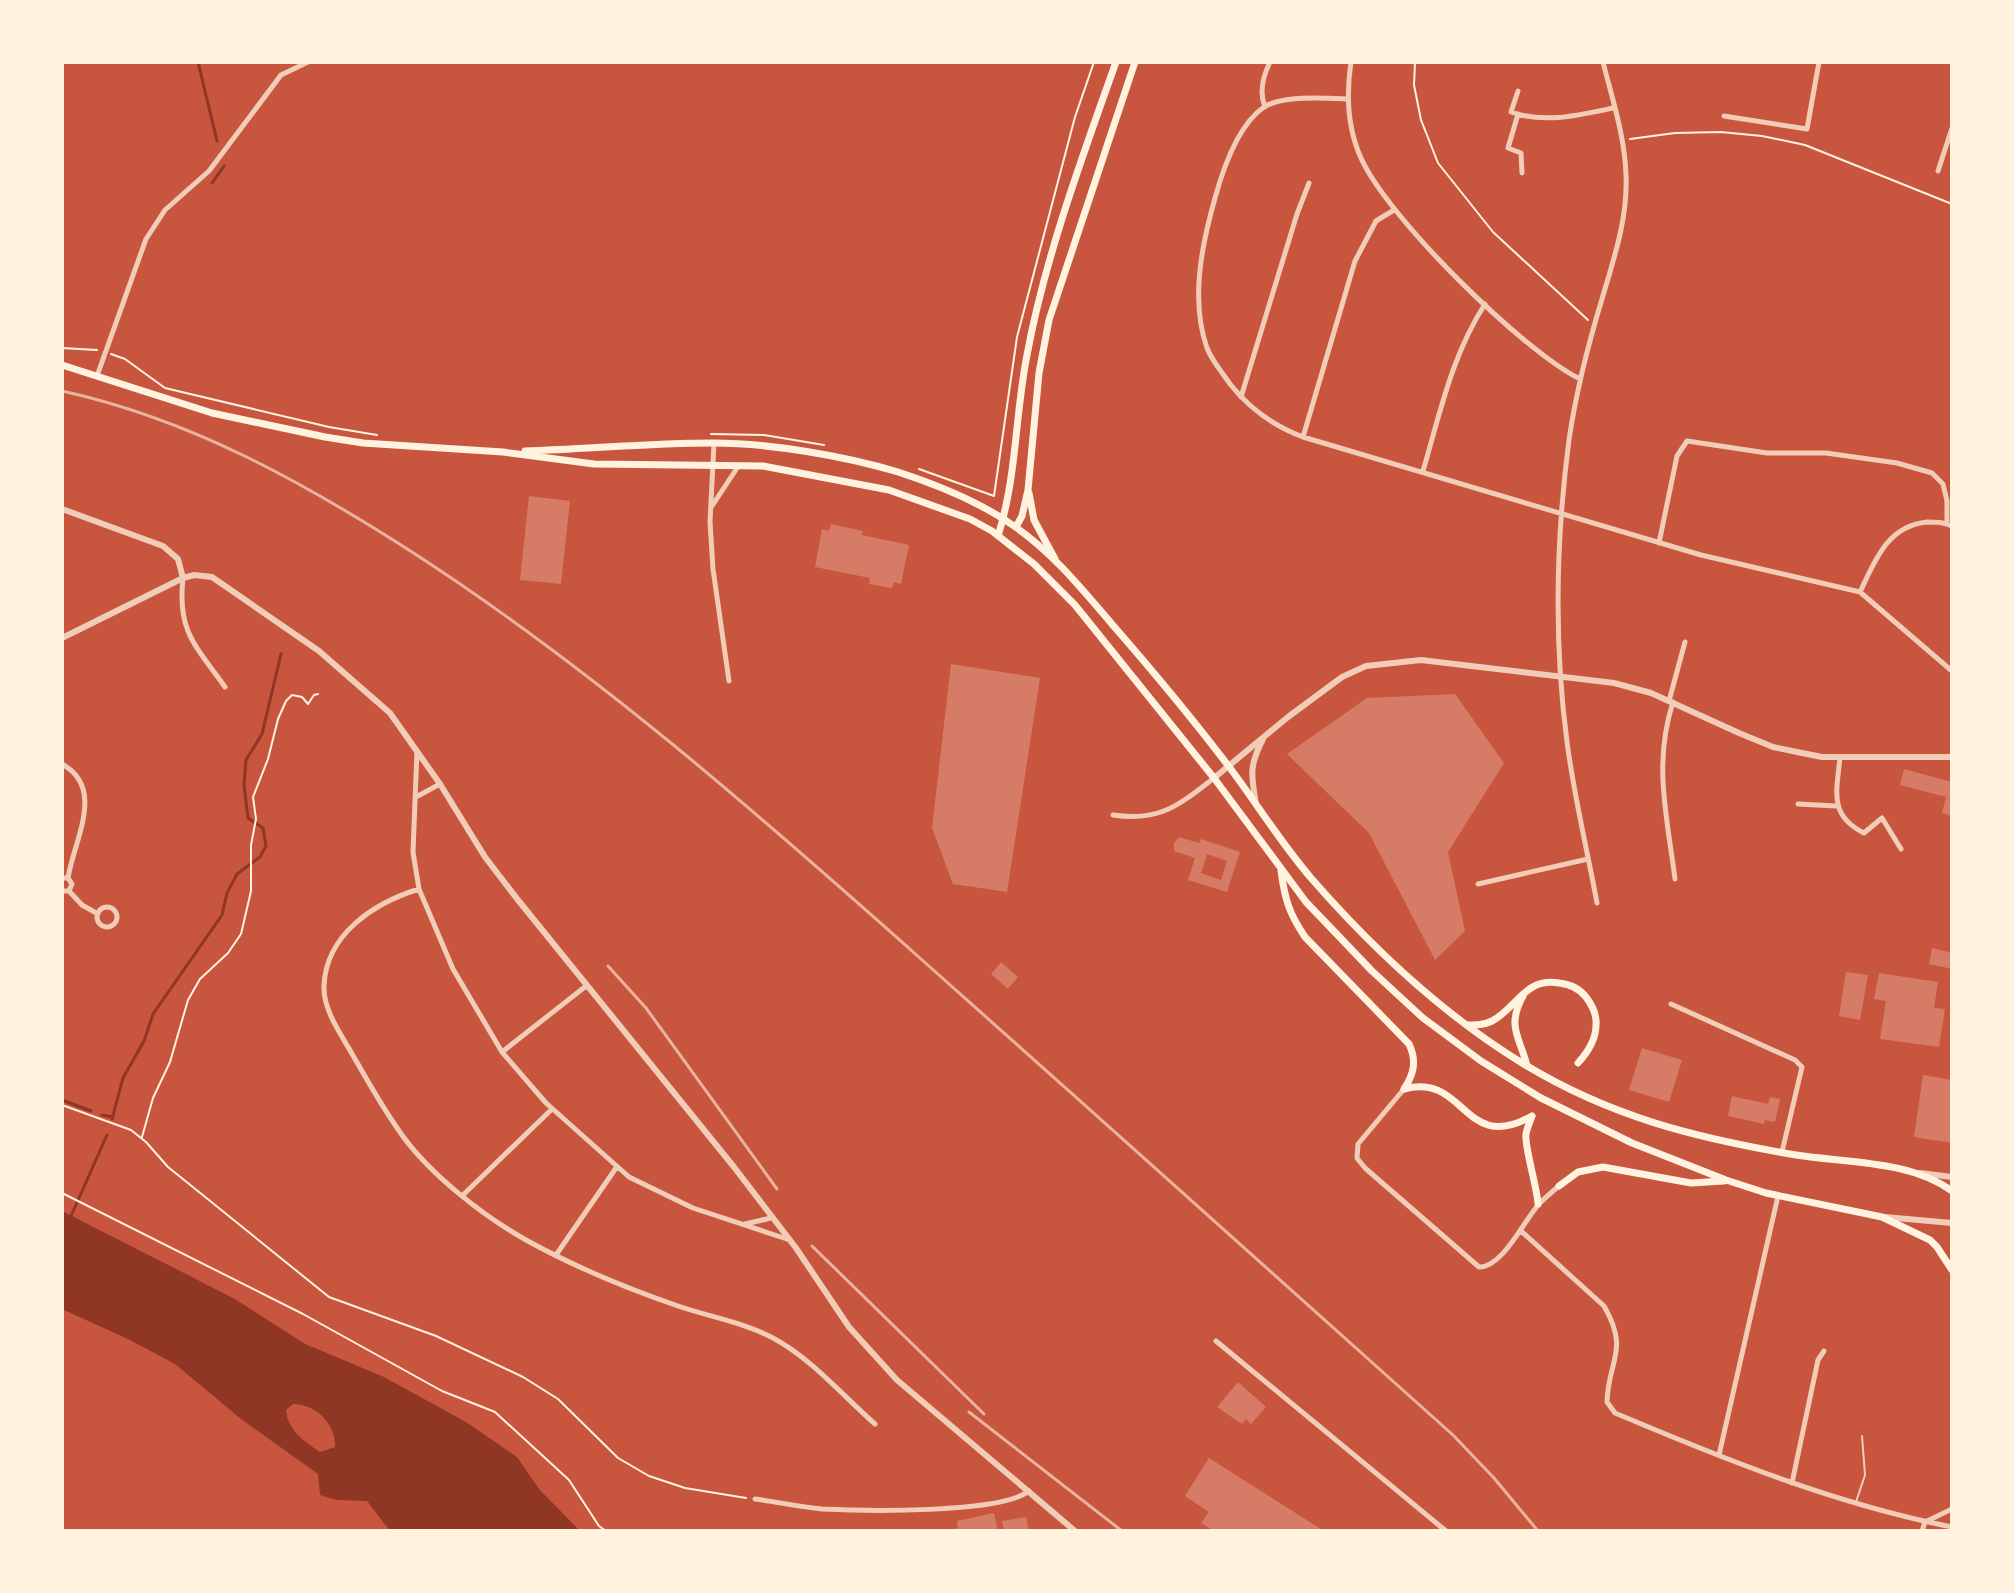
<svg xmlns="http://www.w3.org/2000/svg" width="2014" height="1593" viewBox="0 0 2014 1593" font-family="Commissioner,sans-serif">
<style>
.water{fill:#8f3625;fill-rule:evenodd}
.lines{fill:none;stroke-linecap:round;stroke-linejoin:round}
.stream{stroke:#8f3625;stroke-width:3}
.building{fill:#d67c66;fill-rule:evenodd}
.path{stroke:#fff3e0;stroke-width:2}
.service{stroke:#f1ccb7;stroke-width:2}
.minor{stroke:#f1ccb7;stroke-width:5}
.tertiary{stroke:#f1ccb7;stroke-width:6}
.primary{stroke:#fff3e0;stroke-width:7}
.rail{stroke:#e9b49f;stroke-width:3}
</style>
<rect width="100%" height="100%" fill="#c8553d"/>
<path class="water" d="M62,1211l173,88 70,45 79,33 82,45 51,35 22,32 41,42h-190l-23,-30 -31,-1 -16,-5 -2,-21 -77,-55 -66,-55 -45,-24 -68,-31zM293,1404c23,0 43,20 42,43l-15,5c-16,-11 -32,-21 -34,-42z"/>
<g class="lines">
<path class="stream" d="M198,62l19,79
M212,183l12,-17
M62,1100l29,11
M102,1115l11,2
M112,1119l11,-41 21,-37 9,-27 69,-99 5,-22 10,-19 23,-17 6,-11 -3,-18 -15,-10 -4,-33 2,-25 16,-26 19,-80
M71,1216l36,-81"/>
</g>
<path class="building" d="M529,496l41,5 -9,83 -41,-4z
M831,524l32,7 -1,4 47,10 -8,39 -7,-2 -2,6 -23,-4 1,-6 -55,-11 7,-38 7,2z
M951,664l89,14 -33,214 -54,-8 -21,-56z
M1455,694l49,69 -56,89 17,79 -30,29 -66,-127 -82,-79 80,-56z
M1904,769l48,13v34l-10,-3 4,-16 -46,-12z
M1179,837l20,6 2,-4 39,13 -13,40 -39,-12 7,-22 -21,-7v-8zM1207,854l20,7 -6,19 -20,-7z
M1932,948l20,5v16l-23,-5z
M1001,962l17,15 -10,12 -17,-15z
M1846,972l22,3 -8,45 -21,-4z
M1879,973l59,9 -4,26 11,1 -6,38 -59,-8 6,-38 -12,-2z
M1642,1048l40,12 -13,42 -40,-12z
M1923,1075l29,5v63l-38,-6z
M1732,1096l36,8 2,-7 10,2 -5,23 -10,-2 -1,4 -36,-8z
M1238,1382l28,25 -15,17 -5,-5 -4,5 -25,-17z
M1209,1458l115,73h-110l-13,-8 8,-11 -24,-16z
M994,1513l4,18h-50l10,-3 -1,-7z
M1026,1517l3,14h-25l-2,-10z"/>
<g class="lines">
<path class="path" d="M1415,62l-1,23 7,35 17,43 55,69 95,88
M1630,139l45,-6 46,-1 41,4 43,9 147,59
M62,348l35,2
M111,354l14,5 40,29 164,39 48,8
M711,434l53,1 60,10
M919,469l75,27 23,-159 58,-220 19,-55
M62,1105l69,25 15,12 22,25 161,130 107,39 87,41 35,22 60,59 31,18 36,12 61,10
M142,1137l11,-39 17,-36 18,-62 12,-21 28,-26 13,-19 10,-43v-46l5,-26 -3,-22 15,-38 10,-40 8,-18 6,-6 10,2 6,7 6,-9 4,-1
M62,1193l241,121 139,77 53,21 74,68 30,46 7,5"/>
<path class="service" d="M1856,1502l9,-27 -3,-39"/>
<path class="minor" d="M1351,62c-5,33 -4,65 10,96 26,59 162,193 219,221
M1518,91l-7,21c33,12 69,3 102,-4
M1348,99c-22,-1 -65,-4 -84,8 -26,18 -41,62 -49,91 -13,46 -25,102 -8,150 5,13 15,24 23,36 20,25 43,42 73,53l398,118 159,37 92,79
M1265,107c-6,-15 -2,-31 5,-45
M1518,114l-10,34 13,5 1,20
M1724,116l83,13 12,-67
M1938,171l14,-43
M97,376l49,-137 19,-29 44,-39 72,-96 27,-13
M1241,397l56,-183 12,-31
M1303,437l52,-176 21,-40 18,-11
M714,443l-4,79 3,47 16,112
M1423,471c17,-58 29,-116 62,-167
M712,506l27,-41
M1659,543l18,-87 10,-15 80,12h59l71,10 35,10 11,11 4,17v22
M183,578c-6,54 13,68 42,109
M1860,592c15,-31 27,-66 67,-70 9,0 17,0 25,4
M1669,701l16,-59
M1673,702c-20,62 -6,114 2,177
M417,751l-4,101 6,37 34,80 49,83 44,51 83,74 64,31 97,32
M1840,757c-3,34 -12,58 24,76l18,-15 19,31
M62,764c44,24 12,76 6,114
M416,797l24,-13
M1798,804l38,2
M1113,815c47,7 66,-10 101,-37
M62,878h6l4,6 -3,7h-7
M1478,884l110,-25
M419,889c-45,14 -93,45 -95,97 -1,23 16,47 27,66 16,28 32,57 51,83 28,39 81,81 124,105 49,27 102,49 155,67 30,10 64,16 92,31 39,21 69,57 102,86
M69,891l13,14 16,9
M1597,903c-10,-54 -23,-107 -30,-161 -13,-99 -11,-203 2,-302 7,-48 19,-95 33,-141 12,-41 26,-81 24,-124 -1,-38 -14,-77 -23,-113
M97 917a10 10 0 1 1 20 0a10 10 0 1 1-20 0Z
M1671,1004l124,56 7,7 -20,85
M502,1052l84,-66
M1404,1089l-46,55 -1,14 8,10 114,99c24,1 46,-49 61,-64 6,-6 13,-12 19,-17
M463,1195l89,-86
M745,1224l26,-6
M1521,1231l83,75c26,45 4,54 3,96l8,11c109,46 220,91 337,114
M556,1255l60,-87
M1216,1341l230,190
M1719,1455l59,-259
M1792,1483l26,-123 6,-9
M755,1499c22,3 45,8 67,10 40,2 178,5 207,-18
M1927,1521l25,-12
M1922,1531l3,-9"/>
<path class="tertiary" d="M62,509l101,37 15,13 5,19
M62,638l121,-60 11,-3 18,2 107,74 71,62 50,71 45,73 33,43 216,267 62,81 53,79 48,53 178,151
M1214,778l74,-61 54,-40 24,-11 55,-6 193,23 37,10 88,40 34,14 24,5 25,5h130
M1256,804c-5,-29 -7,-38 7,-65
M1920,1173l32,4
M1885,1217l67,6"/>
<path class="primary" d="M62,365l150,48 113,24 38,6 140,9 91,12 169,2 126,24 81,29 22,12 42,33 41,41 139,173 92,124 66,69 51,47 58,43 60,37 91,45 94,37 40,13 116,24 48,23 7,7 15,23
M525,451c63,-2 126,-8 188,-8 56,0 132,13 185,29 40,13 82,30 116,54 38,26 68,63 97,97 41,47 81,95 119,145 27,36 51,75 81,110 61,70 133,137 211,185 88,54 174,75 274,92 51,8 113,5 156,36
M1029,493l5,27 21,39
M1016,527l6,-11 6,-26 11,-117 10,-53 86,-258
M998,536c19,-60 17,-121 29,-181 18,-98 56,-200 89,-293
M1281,871c4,29 8,42 24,66l104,107c8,17 5,30 -5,45
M1523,996c-17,31 -3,41 4,70
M1467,1025c9,0 17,0 25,-4 25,-13 33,-44 67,-38 10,1 20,5 27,14 6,8 11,17 10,28 0,15 -8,27 -18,38
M1404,1089c62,-17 59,66 128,27
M1532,1116c-2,6 -5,12 -6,18 -2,11 11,53 12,70
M1559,1186l19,-14 25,-5 88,16 33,-2"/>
<path class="rail" d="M62,391c128,28 241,91 350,161 184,119 346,262 509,407 178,158 355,318 532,476l41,43 44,53
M608,966l38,42 131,181
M812,1246l172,168
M969,1412l153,119"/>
</g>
<rect width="2014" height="1593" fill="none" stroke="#fff3e0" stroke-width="128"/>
</svg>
